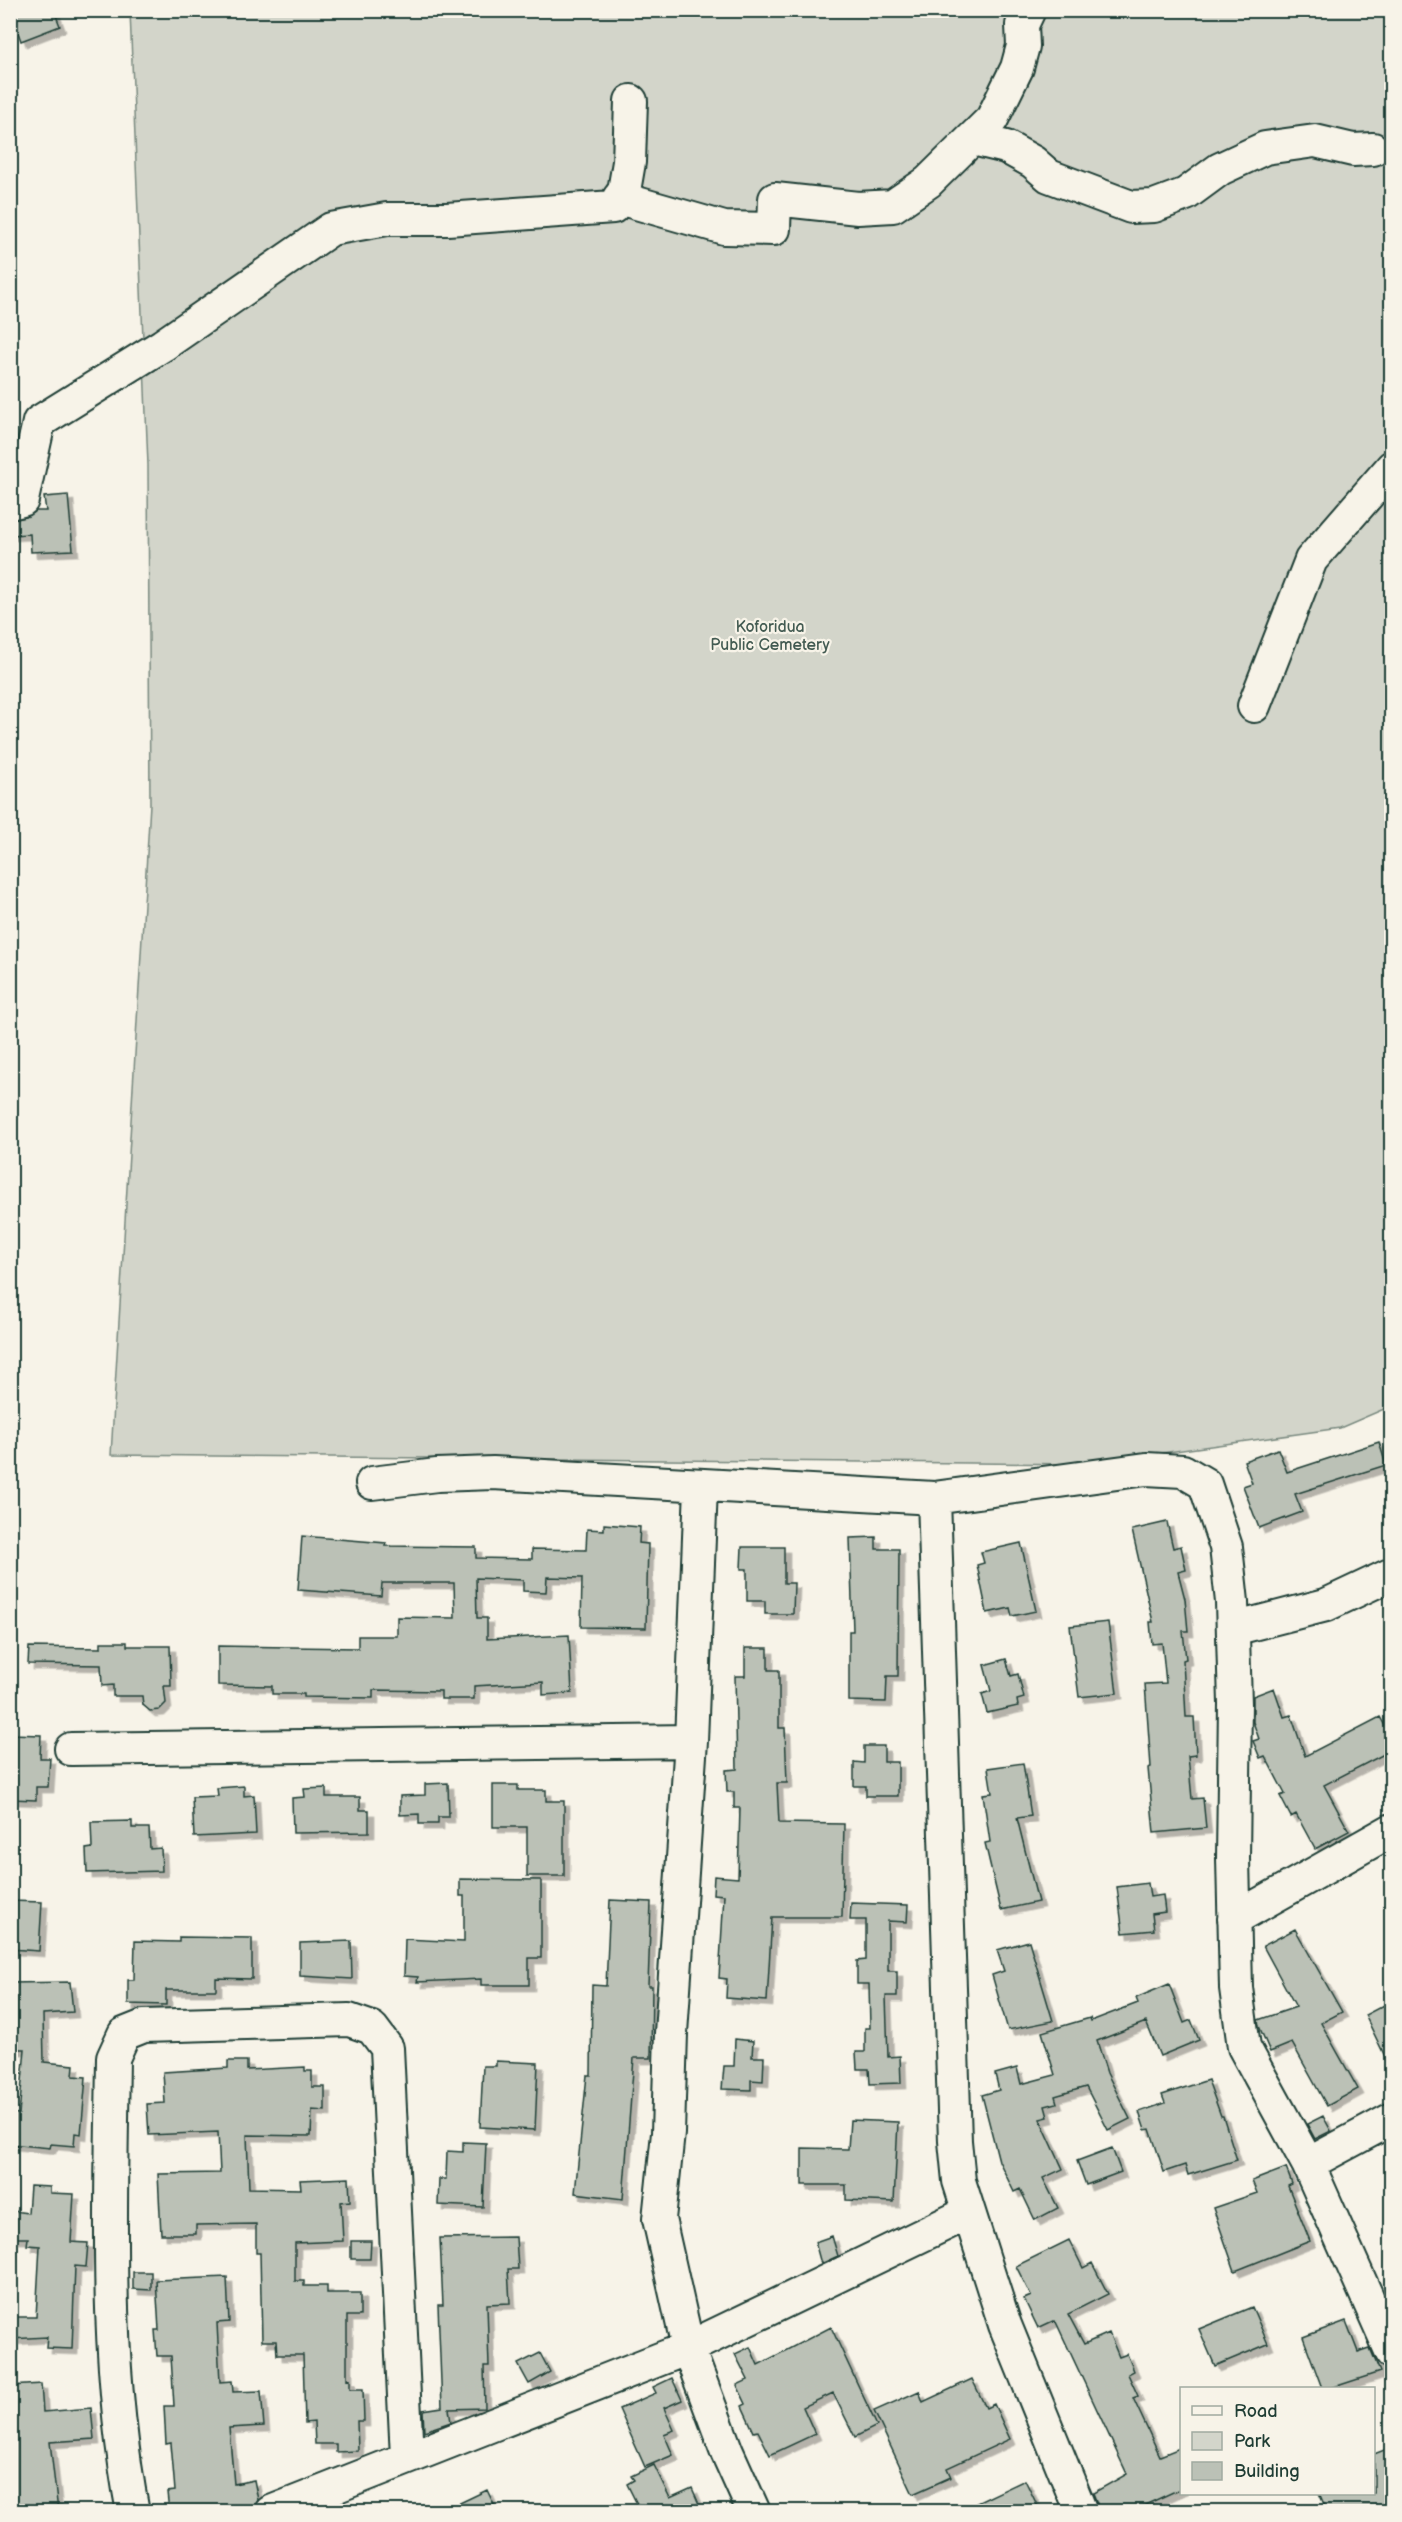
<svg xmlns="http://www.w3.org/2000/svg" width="1402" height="2522" viewBox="0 0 1402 2522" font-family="'Balsamiq Sans',sans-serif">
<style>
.green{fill:#d3d5ca;stroke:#79897f;stroke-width:1.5}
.building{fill:#bbc1b6;stroke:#1f3d34;stroke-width:1.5;filter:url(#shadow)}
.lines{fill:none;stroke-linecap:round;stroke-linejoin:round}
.minor-casing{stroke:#1f3d34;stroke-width:36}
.minor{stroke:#f7f3e8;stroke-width:32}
.labels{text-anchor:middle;stroke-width:4.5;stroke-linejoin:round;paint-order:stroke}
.park-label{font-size:16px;fill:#435b52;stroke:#f7f3e8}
</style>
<defs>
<filter id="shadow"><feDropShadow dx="5.5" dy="5.5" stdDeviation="0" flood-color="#0004"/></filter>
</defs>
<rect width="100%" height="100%" fill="#f7f3e8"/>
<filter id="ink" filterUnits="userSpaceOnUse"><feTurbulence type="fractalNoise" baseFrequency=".0167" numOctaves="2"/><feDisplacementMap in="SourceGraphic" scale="12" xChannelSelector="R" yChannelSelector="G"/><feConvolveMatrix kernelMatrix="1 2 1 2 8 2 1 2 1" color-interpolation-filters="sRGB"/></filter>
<g filter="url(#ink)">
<path class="green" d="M130,11h1261v1395l-51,22 -258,36 -971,-9 39,-651 -2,-339z"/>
<path class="building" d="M10,10h44l6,16 -39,15z
M68,495l5,55 -42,2 -1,-18 -20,1v-15l16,-3 10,-6h10l-2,-14z
M1379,1442l7,23 -91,29 7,18 -43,16 -16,-42 9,-3 -8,-22 34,-12 9,23z
M1167,1522l6,26 8,-2 5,24 -8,2 7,27 3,32h-5l3,28 -3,1 3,57h8l2,38 -8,1 4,43 11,-1 3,30 -52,5 -6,-65 3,-1 -6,-83 21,-1 -4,-40 -10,1 -2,-22h3l-21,-92z
M604,1524l36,3 -1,16 9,1 -2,84 -65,-1 1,-49 -35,-1 -1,15 -23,-1v-11l-47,-2 1,40h10v21l82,-4 3,58 -29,2v-13l-69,4v13h-33v-8l-68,-1v8l-69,-1v-3h-32v-8l-54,-1v-39l140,2v-12h39v-19l58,1 -1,-35h-72l-1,13 -83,-6 4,-54 84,7 -1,3 91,1v11l56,1v-10l54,1 1,-21 17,1z
M876,1537v12h23l-1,127h-11l-1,26 -37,-1v-70h4l-3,-93z
M1021,1543l15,68 -24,5 -2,-8 -23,5 -10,-48 7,-2 -3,-11z
M742,1547h42v36h10l-1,31h-28v-13h-18v-32h-6z
M1108,1622l9,71 -38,4 -9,-71z
M101,1642h26v4h43l1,40h-7l2,17 -7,7 -9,1 -7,-6 -1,-9h-29v-11l-11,1 -1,-21 -73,-1 1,-17 72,1z
M745,1648h23v22h11v58h6l2,55h-10l2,40 65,1 -2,93h-70l-5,84 -41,-3 1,-19 -8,-1 5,-83 -11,-1 1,-18 24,2 2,-70h-6v-16h-7l-1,-22 11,-1 -2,-93h10z
M1006,1659l5,17 7,-2 6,24 -7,2 1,6 -31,7 -5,-19 9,-3 -7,-26z
M1274,1688l10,29 7,-2 14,41 75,-39 12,21v12l-68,35 25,46 -34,18 -19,-35 -5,3 -11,-21 5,-2 -20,-38 -5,2 -7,-17 6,-2 -6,-17v-26z
M10,1734l31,1 -1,23h10l-2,29h-12v13l-26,-1z
M864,1746h20v16h14v34h-32v-10h-12v-24l10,1z
M1023,1763l8,53 -14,2 21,84 -37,8 -16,-67 5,-1 -7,-48 9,-1 -4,-25z
M448,1783l1,34h-11v7h-19v-10l-19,1v-19l25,-1v-11z
M493,1785h25v5h28v11h18v75h-37v-49h-34z
M244,1786v10l10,-1 2,39 -62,3 -2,-40 26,-1 -1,-8z
M326,1788v9h34v13h9v22l-76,1 -1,-35 13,-1 -1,-8z
M132,1821v7h17l1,21 11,-1 1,23 -75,2 -1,-24 6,-1 -1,-26z
M460,1879l81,1v78h-12v27h-48v-6l-64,3 1,-5 -14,-1 1,-37 59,3v-46h-4z
M1148,1883l2,14 13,-2 2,17 -13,2 2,16 -31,3 -6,-46z
M610,1900l41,2 -3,84h4l-1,72h-17l-11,141 -48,-6 12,-118h4l1,-90 14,1z
M10,1901l32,1 -3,49 -29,-2z
M851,1903l57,2 -1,17 -19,-1v50h9v25h-11l2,61 12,-1 1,27 -31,1 -1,-15h-12l-1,-17h9v-24h5l-1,-44h-12v-23l9,-1v-40h-16z
M1295,1929l47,83 -21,11 37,66 -31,17 -35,-63 -22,9 -11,-26 -1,-6 38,-13 -33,-61z
M179,1937l73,1v41l-36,-1v12h-50v15l-38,-1v-24h6l1,-39 44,1z
M351,1941l1,38 -52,-3v-33z
M1029,1941l24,80 -45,9 -16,-55 12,-4 -7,-21z
M70,1982l3,30 -30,2 1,48 30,3 -1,11 13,1 -5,57 -6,-1 -1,13 -23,-2 -1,4 -40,-4v-31l9,1 6,-65h-15v-66z
M1169,1984l15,39 7,-3 8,20 -39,16 -14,-34 -49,19 10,32 23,46 -22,11 -22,-43 -31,9 2,7 -12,3 3,11 -8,2 23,50 -20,9 15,30 -23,12 -15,-31 -6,3 -15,-31 -17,-66 17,-5 -4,-16 22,-6 4,16 34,-9 -13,-43 48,-14 1,3 47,-18 -2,-5z
M1392,2001v70l-27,-56z
M735,2039l18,2 -1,16h12l-1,24 -12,-1v10l-29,-1 2,-23h10z
M228,2061h19v9l58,-3v4h7v16h13v24l-13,-1 -1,26 -64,-1 2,53 52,1 -1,-9 49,-2 1,23 -9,1 2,39 -48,2v38h9v5h23v7h33v23h-13v64l3,-1v10h13l1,32h-7l1,30 -22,1v-8h-21l-1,-22 -9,1 -2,-68h-26l-1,-14h-14l-2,-88h-4v-29l-60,1v9h-35l-3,-60 62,-1 -2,-41 -69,3 -2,-31 18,-1 -2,-31 65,-4z
M496,2061l42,2 -3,67 -55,-3 3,-61h13z
M1208,2080l13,36h2l14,44 -49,15 -3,-10 -21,7 -14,-43 -5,1 -6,-18 26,-9 -3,-8z
M1323,2116l8,15 -16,8 -8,-15z
M850,2120l48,2 -4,80 -48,-2v-15h-44v-37l46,1z
M463,2142l23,1 -3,64 -45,-2 1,-26h7l1,-28 16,1z
M1112,2148l9,24 -35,13 -9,-24z
M1286,2168l6,16 -4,2 22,55 -75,30 -22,-63 44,-15 -5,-12z
M30,2186l20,1v6l24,1 -3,48 17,1 -2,24 -11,-1 -3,83 -26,-1 1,-11 -37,2v-22h26l4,-71 -13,-1 1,-7h-15l1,-27 14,2z
M832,2236l6,20 -17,8 -6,-22z
M516,2237l2,32h-10l2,34 -23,1 2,62h-5l1,42 -36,1 2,13 -27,9 -1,-21 19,-3 -4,-102h5l-3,-67z
M1069,2240l14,28 9,-5 16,31 -40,20 16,30 25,-11 10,24 8,-3 7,17 -6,3 10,22 -5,2 27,58 22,-9v41l-50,23h-32l-7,-18 34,-19 -72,-154 -17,8 -14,-29 7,-3 -15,-30z
M351,2241h20l-1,18h-19z
M133,2272h18v18l-18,-1z
M227,2277l2,45 -12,1 3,59 12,-1 1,11 28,-1 3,35 -35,2 5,56 20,-4 4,20 -4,8 -19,3h-66l-2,-19 8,-1 -4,-48 -5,1 -2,-38h10l-3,-50h-14l-2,-26h4l-3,-50z
M1252,2307l16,37 -53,22 -16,-37z
M1346,2321l12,31 12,-4 10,24 -49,16h-9l-19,-51z
M831,2327l46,99 -22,11 -22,-44 -30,14 12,27 -45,21 -12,-24 -4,1 -12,-26 4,-2 -9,-19 11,-5 -13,-26 15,-7 8,18z
M540,2353l10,19 -21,12 -11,-20z
M672,2378l10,22 -18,8 10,22 -10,4 9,21 -28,12 -26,-58 37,-16 -3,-6z
M972,2379l14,29 8,-4 16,35 -63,29 4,9 -38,17 -39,-83 45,-20 4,11z
M41,2384l2,28 48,-4 3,31 -44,3 8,69h-48v-125z
M1392,2447v64h-65l-8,-18h55v-39z
M654,2465l16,33 22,-10 10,23h-64l2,-1 -13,-26 7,-4 -3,-4z
M1025,2480l15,31h-80z
M487,2490l10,21h-54z"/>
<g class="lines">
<defs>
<path id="minor" d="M973,139l33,8 27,15 16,14 82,31 23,-1 32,-12 34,-25 45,-21 50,-7 38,9 20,-1
M619,198l105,30 50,1 1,-30 83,9 35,-2 35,-24 64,-63 25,-51 6,-22 -1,-21 7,-15
M10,503l12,-3 17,-78 124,-77 168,-116 56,-10h60l166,-12 11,-16 5,-29 2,-61
M1254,706l57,-146 81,-93
M372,1483l65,-8 56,-2 441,25 212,-29 37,2 22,13 21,63 6,55 3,102 -2,154 3,130 8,59 64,117 84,189
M701,1487l-10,254 -20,292 -3,100 -9,86 29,129 39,104 27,60
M934,1498l21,643 4,40 46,144 76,187
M1233,1629l93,-24 66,-31
M71,1749l620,-8
M1234,1919l158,-89
M1308,2164l84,-45
M133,2512c-29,-150 -22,-303 -20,-454l11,-24 20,-8 205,-6 23,8 15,20 20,409
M271,2512l417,-164 280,-135"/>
</defs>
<use href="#minor" class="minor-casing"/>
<use href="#minor" class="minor"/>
</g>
</g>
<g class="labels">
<g class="park-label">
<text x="770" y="632">Koforidua<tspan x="770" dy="18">Public Cemetery</tspan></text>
</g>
</g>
<rect width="1402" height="2522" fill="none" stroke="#f7f3e8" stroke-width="36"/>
<rect x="18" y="18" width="1366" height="2486" fill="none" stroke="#1f3d34" stroke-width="2" filter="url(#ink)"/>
<rect x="1180" y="2387" width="195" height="108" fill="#f7f3e8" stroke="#a1aaa0" stroke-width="1.5"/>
<rect x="1192" y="2406" width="30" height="9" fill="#f7f3e8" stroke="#a1aaa0" stroke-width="1.5"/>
<text x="1234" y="2417" font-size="18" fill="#1f3d34">Road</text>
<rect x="1192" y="2432" width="30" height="18" fill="#d3d5ca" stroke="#a1aaa0" stroke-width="1.5"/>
<text x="1234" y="2447" font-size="18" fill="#1f3d34">Park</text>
<rect x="1192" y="2462" width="30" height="18" fill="#bbc1b6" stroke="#a1aaa0" stroke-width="1.5"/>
<text x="1234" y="2477" font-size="18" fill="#1f3d34">Building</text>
</svg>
